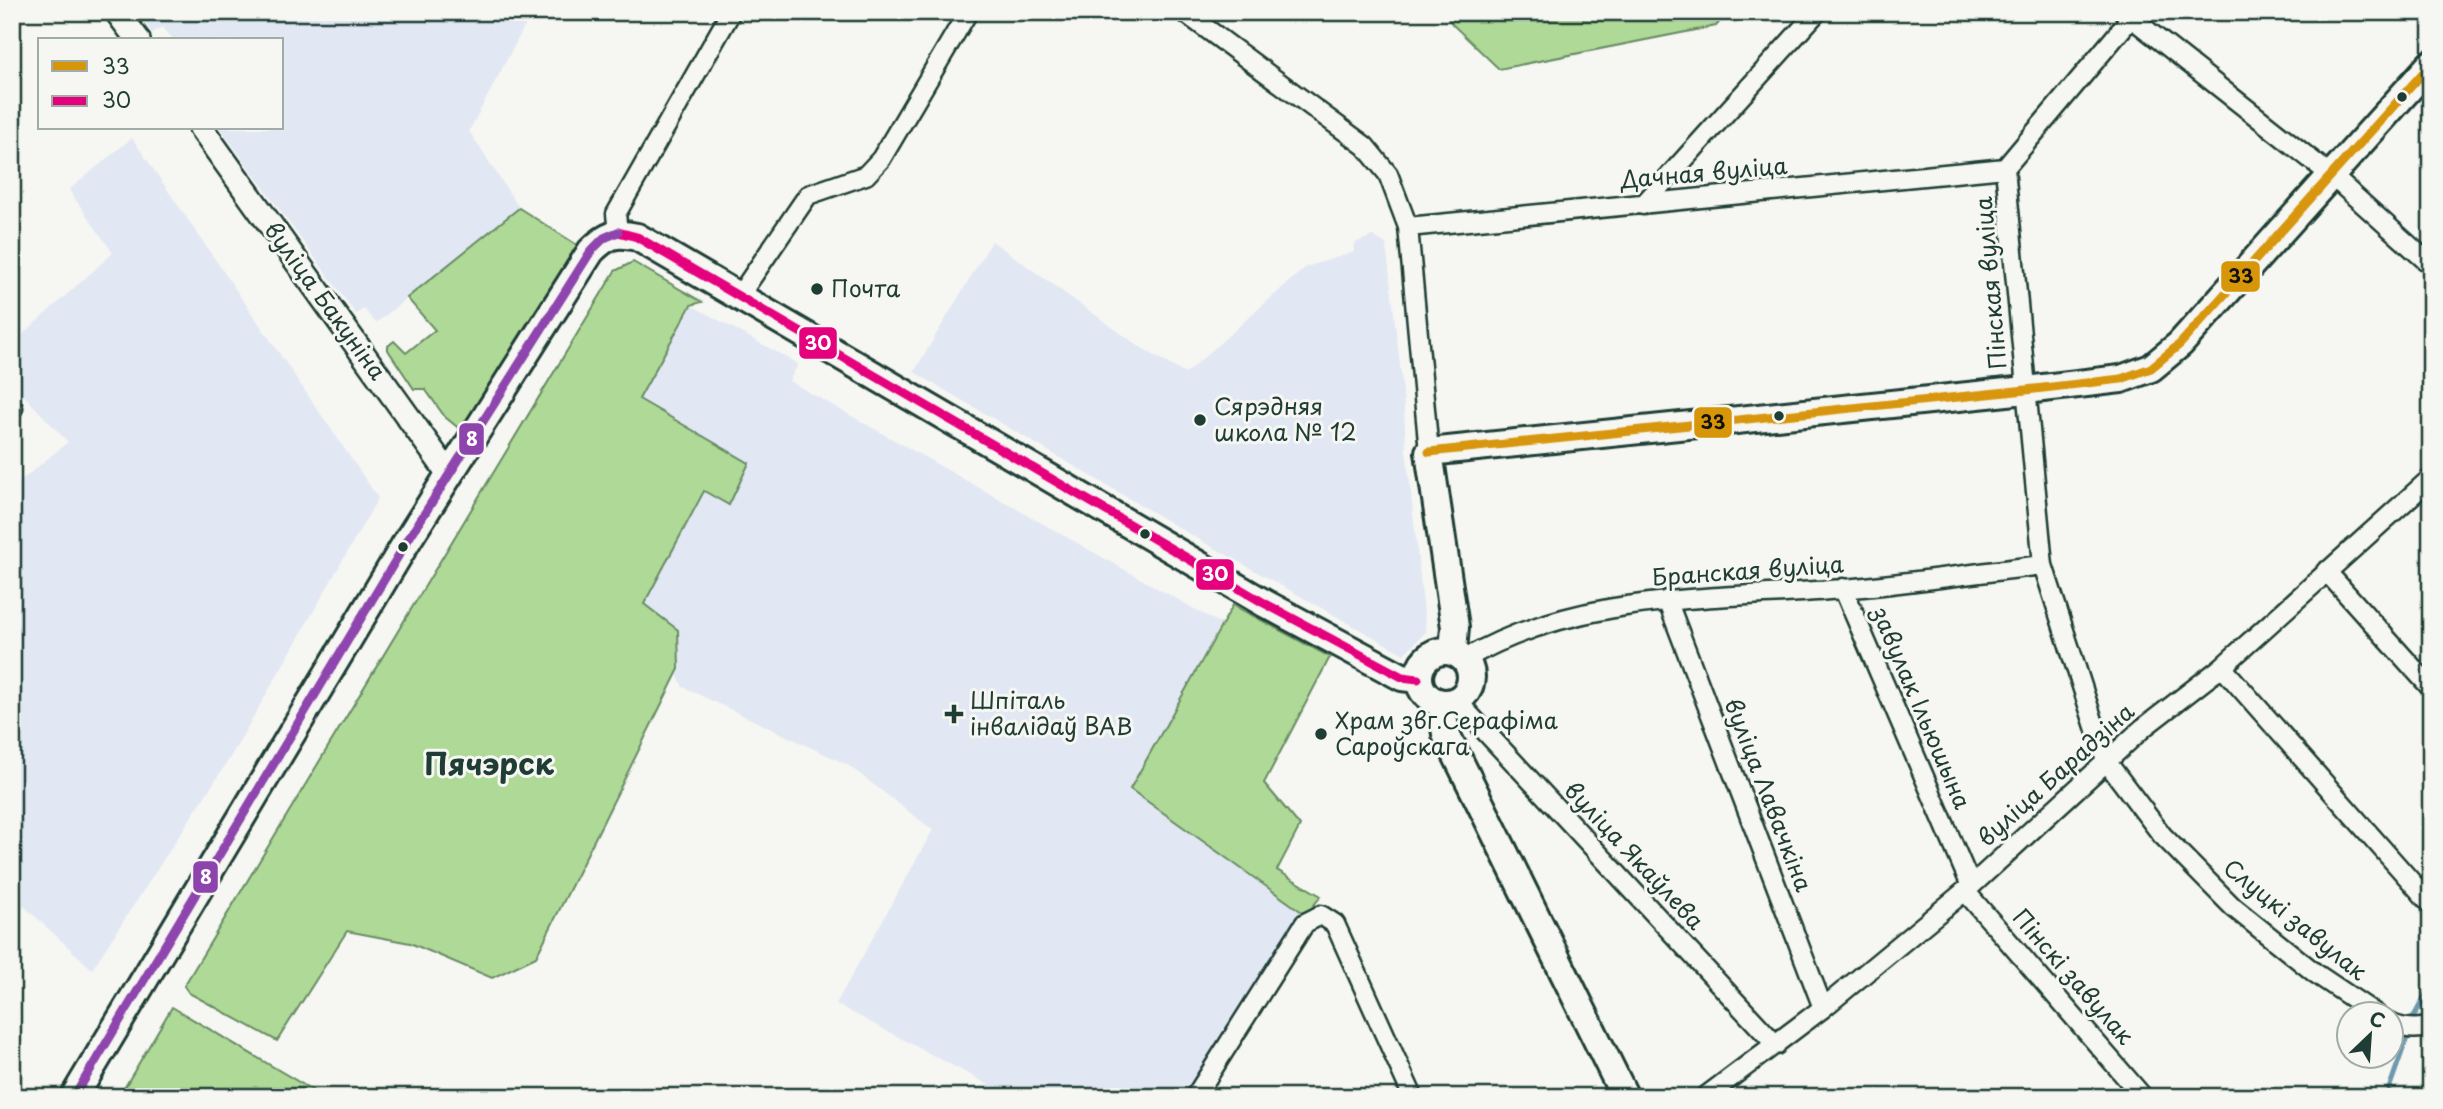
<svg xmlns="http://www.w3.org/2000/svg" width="2443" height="1109" viewBox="0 0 2443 1109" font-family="'Playpen Sans',sans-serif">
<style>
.built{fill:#e1e7f3}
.green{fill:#afd996;stroke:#678b65;stroke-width:2}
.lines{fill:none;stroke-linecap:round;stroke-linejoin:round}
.stream{stroke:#6d98ae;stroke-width:5}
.minor-casing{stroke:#1f3d34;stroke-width:23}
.tertiary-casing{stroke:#1f3d34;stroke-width:28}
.secondary-casing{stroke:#1f3d34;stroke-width:32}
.minor{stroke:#f6f6f2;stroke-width:18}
.tertiary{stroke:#f6f6f2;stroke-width:23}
.secondary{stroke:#f6f6f2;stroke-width:26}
.bus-1-casing{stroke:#f6f6f2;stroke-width:14}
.bus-2-casing{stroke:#f6f6f2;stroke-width:14}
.bus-3-casing{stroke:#f6f6f2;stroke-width:14}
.bus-1{stroke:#d79608;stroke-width:9}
.bus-2{stroke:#e5007d;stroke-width:9}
.bus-3{stroke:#8e44ad;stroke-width:9}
.bus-dot{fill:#1f3d34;stroke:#f6f6f2;stroke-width:2.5}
.labels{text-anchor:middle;stroke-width:6;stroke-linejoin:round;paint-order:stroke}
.street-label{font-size:23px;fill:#1f3d34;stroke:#f6f6f2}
.poi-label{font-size:23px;fill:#1f3d34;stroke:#f6f6f2;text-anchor:start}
.district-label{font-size:30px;font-weight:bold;fill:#1f3d34;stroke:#f6f6f2}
.line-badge{stroke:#f6f6f2;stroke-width:2.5}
.badge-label{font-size:19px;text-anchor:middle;font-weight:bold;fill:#fff}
.pale-badge-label{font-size:19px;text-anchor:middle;font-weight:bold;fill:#111}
</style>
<rect width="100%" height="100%" fill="#f6f6f2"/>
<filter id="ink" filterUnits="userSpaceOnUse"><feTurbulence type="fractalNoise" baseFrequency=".0143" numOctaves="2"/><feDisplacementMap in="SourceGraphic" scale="14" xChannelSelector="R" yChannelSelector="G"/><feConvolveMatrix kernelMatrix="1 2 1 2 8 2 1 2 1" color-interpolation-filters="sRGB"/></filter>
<g filter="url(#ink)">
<path class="built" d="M137,12h395l-63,119 50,77 -143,115 -12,-14 -8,5 -136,-186h62v-88h-108l-12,-13 -10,6z
M132,138l246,360 -147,258 -139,213 -80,-74v-407l56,-46 -56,-59v-39l101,-91 -44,-63z
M1373,236l13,8 17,148 3,57 20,183 -22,22 -204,-114 -286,-168 78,-131 145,104 48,29 121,-107 48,-15 1,-9z
M691,305l107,59 -9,17 432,243 -91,165 176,126 -121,182h-173l-176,-93 97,-174 -85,-65 -165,-78 -18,-37 -48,-29 102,-175 -80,-47z"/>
<path class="green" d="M1446,12h282l-12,14 -217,43 -47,-45z
M519,208l63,40 -110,191 -27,-22 -20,-28h-11l-26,-39v-4l6,-5 12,12 29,-23 -28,-32z
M633,262l69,40 -11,3 -52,94 110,64 -20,42 -25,-14 -60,113 34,26 1,39 -143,288 -44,21 -82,-35 -63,-12 -70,110 -88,-48 -5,-7 431,-715z
M1233,605l97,52 -66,126 36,43 -23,44 44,26 -15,19 -176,-126z
M172,1007l152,90h-205z"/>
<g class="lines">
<path class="stream" d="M2412,1020l19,-35
M2386,1097l22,-62"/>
<defs>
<path id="minor" d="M1184,12l181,134 23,28 20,53 21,225
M2124,12l208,164 99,89
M2005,168l38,397 63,196 56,74 71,72 82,66 61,41
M2005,168l131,-156
M1643,205l174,-193
M1408,227l597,-59
M618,232l-2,-18 115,-202
M739,296l69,-101 58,-20 15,-16 87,-147
M12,408h1
M2326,571l105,117
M1843,588l128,298
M1667,600l156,408
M1465,659c115,-67 249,-59 378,-70 67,-6 133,-16 200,-24
M2222,667l209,237
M1457,701l319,344
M1965,891l178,206
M2390,1023c11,6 29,7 41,3
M1195,1097l110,-174 16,-8 14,9 78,173
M1705,1097l118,-89 148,-122 172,-158 79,-61 209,-189"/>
<path id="tertiary" d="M117,12l21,28
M201,128l248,346"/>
<path id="secondary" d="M1419 677a26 26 0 1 1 52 0a26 26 0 1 1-52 0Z
M1453,651l2,-24 -26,-175 597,-62 95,-11 30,-11 29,-24 251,-280
M1441,703l5,31 179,363
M74,1097l335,-559 182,-287c16,-16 24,-19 46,-14l627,366 138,74 16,2"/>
</defs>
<use href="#minor" class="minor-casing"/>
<use href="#tertiary" class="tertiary-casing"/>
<use href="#secondary" class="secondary-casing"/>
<use href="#minor" class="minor"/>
<use href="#tertiary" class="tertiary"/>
<use href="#secondary" class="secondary"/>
<defs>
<path id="bus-1" d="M1429,452l597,-62 95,-11 30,-11 29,-24 251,-280"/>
<path id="bus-2" d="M618,232l19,5 627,366 138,74 16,2"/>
<path id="bus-3" d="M74,1097l335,-559 182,-287 13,-13 14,-6"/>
</defs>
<use href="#bus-1" class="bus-1-casing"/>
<use href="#bus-2" class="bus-2-casing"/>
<use href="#bus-3" class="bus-3-casing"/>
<use href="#bus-1" class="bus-1"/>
<use href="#bus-2" class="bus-2"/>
<use href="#bus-3" class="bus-3"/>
</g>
</g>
<g class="bus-dot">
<circle cx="2402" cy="97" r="6"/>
<circle cx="817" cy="289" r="7"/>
<circle cx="1779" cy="416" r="6"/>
<circle cx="1200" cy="420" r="7"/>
<circle cx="1145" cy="534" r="6"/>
<circle cx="403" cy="547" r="6"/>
<path d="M950.5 703.5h7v7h7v7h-7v7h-7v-7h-7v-7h7z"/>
<circle cx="1321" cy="734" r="7"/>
</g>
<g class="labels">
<g class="street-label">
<text transform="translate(1704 173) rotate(-5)" y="8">Дачная вуліца</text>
<text transform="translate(1991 283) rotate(-95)" y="8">Пінская вуліца</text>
<text transform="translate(325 301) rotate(54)" y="8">вуліца Бакуніна</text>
<text transform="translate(1748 571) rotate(-4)" y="8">Бранская вуліца</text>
<text transform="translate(1921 708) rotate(67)" y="8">завулак Ільюшына</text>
<text transform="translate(2056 775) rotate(-42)" y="8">вуліца Барадзіна</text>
<text transform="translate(1768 795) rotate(69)" y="8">вуліца Лавачкіна</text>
<text transform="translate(1634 856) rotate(47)" y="8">вуліца Якаўлева</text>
<text transform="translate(2295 920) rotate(39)" y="8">Слуцкі завулак</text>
<text transform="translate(2073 977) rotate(49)" y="8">Пінскі завулак</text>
</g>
<g class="poi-label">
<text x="831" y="297">Почта</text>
<text x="1214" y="415">Сярэдняя<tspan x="1214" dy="26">школа № 12</tspan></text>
<text x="970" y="709">Шпіталь<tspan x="970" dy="26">інвалідаў ВАВ</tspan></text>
<text x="1335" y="729">Храм звг.Серафіма<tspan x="1335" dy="26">Сароўскага</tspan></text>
</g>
<g class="district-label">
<text x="489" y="775">Пячэрск</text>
</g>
</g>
<g class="line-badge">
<rect x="2220" y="260" width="41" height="33" rx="7" fill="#d79608"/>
<rect x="798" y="326" width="40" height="34" rx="7" fill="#e5007d"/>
<rect x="1693" y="406" width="40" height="33" rx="7" fill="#d79608"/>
<rect x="458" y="422" width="27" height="34" rx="7" fill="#8e44ad"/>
<rect x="1195" y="558" width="40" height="33" rx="7" fill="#e5007d"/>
<rect x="192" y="860" width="27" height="34" rx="7" fill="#8e44ad"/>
</g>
<g class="badge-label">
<text x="818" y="350">30</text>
<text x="472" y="446">8</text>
<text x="1215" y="581">30</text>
<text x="206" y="884">8</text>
</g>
<g class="pale-badge-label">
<text x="2241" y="283">33</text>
<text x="1713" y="429">33</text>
</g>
<rect width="2443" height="1109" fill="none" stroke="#f6f6f2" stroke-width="42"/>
<rect x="21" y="21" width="2401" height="1067" fill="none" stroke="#1f3d34" stroke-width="2.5" filter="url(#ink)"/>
<rect x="38" y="38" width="245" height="91" fill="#f6f6f2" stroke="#a0aca6" stroke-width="2"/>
<rect x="52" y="61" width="35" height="10" fill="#d79608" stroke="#a0aca6" stroke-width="2"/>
<text x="102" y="74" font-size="21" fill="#1f3d34">33</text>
<rect x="52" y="96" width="35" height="10" fill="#e5007d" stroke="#a0aca6" stroke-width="2"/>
<text x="102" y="108" font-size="21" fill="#1f3d34">30</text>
<g transform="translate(2370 1035) rotate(25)"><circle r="33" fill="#f6f6f2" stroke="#a0aca6" stroke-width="2"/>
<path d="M0-5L12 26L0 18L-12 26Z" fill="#1f3d34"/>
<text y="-10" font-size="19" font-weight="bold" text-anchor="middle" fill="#1f3d34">С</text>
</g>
</svg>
